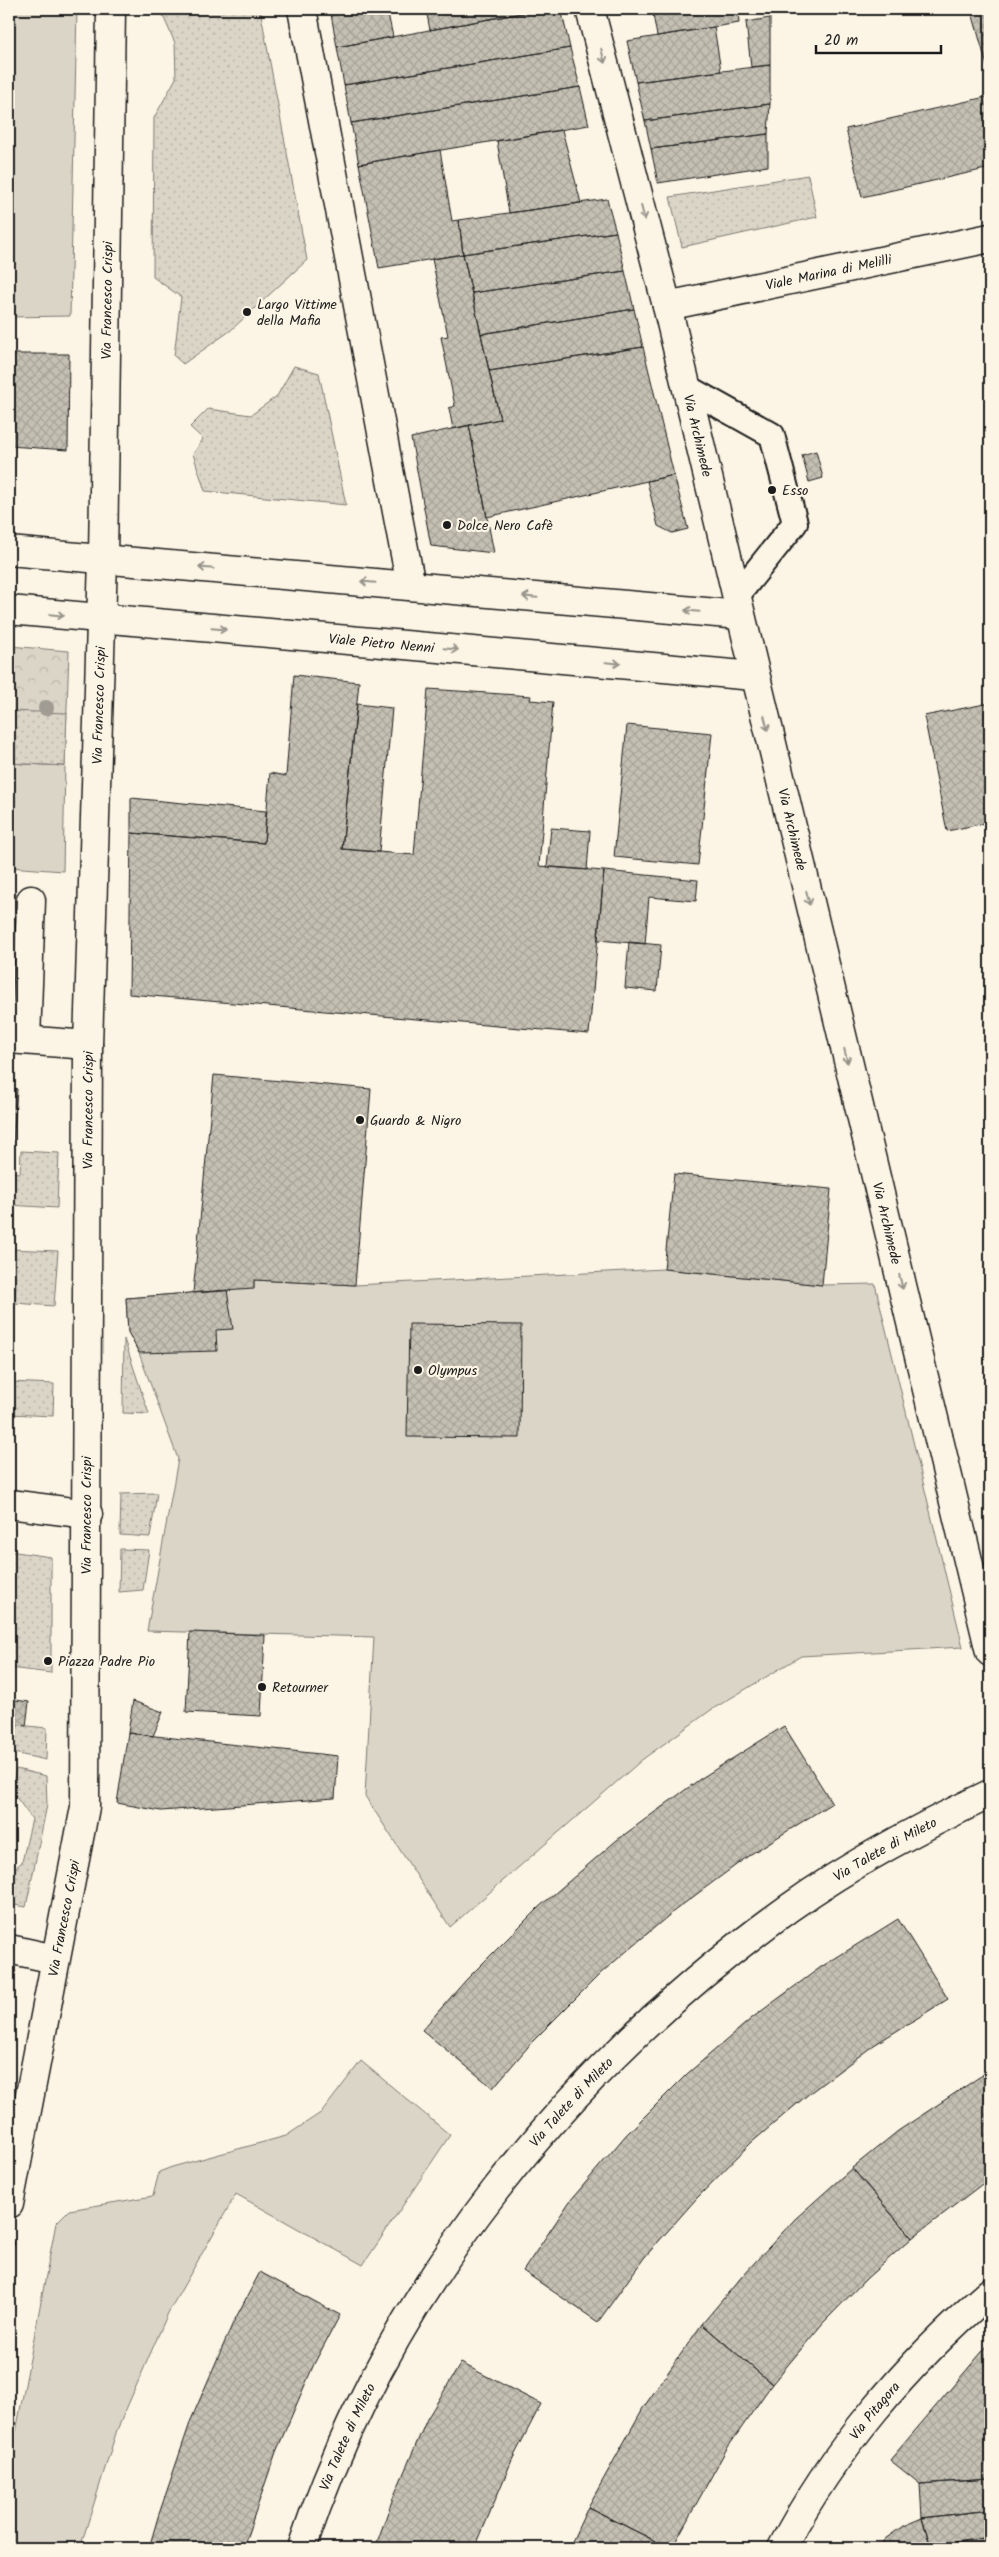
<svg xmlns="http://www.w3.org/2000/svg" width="999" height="2557" viewBox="0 0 999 2557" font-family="Kalam,sans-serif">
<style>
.grass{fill:#dbd5c8;stroke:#7c7872}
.forest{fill:url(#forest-crowns);stroke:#7c7872}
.garden{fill:url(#garden-dots);stroke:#7c7872}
.building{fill:url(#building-cross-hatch);stroke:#1c1c1c}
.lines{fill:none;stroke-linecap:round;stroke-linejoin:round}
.service-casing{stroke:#1c1c1c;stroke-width:28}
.minor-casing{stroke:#1c1c1c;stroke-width:31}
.tertiary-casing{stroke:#1c1c1c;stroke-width:31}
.secondary-casing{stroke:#1c1c1c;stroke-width:31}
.path{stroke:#1c1c1c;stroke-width:3;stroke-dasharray:5 4;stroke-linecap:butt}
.service{stroke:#fcf5e5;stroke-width:24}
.minor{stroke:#fcf5e5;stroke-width:28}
.tertiary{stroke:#fcf5e5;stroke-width:28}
.secondary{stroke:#fcf5e5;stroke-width:28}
.tree{fill:#a09c93}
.oneway{stroke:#97938b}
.poi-dot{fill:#1c1c1c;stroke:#fcf5e5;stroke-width:2}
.labels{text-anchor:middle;stroke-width:4.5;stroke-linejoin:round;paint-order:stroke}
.street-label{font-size:14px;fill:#1c1c1c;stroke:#fcf5e5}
.poi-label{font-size:14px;fill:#1c1c1c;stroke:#fcf5e5;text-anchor:start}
</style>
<defs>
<pattern id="forest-crowns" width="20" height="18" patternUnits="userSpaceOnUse" patternTransform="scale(1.25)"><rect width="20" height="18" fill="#dbd5c8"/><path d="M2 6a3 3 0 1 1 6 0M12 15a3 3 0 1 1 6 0" fill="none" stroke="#bbb6ab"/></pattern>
<pattern id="garden-dots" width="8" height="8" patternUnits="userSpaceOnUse" patternTransform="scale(1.25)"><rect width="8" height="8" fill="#dbd5c8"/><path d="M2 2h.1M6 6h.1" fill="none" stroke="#bbb6ab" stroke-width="1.8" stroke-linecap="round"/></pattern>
<pattern id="building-cross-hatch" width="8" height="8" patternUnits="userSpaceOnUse" patternTransform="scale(1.25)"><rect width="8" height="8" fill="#c4c0b3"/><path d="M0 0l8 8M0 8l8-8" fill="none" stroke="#a8a499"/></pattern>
</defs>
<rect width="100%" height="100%" fill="#fcf5e5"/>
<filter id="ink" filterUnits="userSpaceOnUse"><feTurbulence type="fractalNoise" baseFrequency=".02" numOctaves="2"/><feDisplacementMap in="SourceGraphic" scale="10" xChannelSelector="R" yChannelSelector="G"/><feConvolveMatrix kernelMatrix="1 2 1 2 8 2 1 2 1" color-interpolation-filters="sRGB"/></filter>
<g filter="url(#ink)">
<path class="grass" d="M9,9h68l-7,307 -61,1z
M9,763l56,3 -2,105 -54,-4z
M664,1269l158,16 53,-1 88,363 -162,9 -90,54 -68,49 -193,168 -85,-131 9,-159 -227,-6 31,-172 -39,-106 -11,-21 -2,-34 128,-10v-8l101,5z
M361,2061l89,74 -87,130 -127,-71 -68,119 -51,117 -37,118h-71v-80l47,-245 13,-13 84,-14 6,-24 13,-5 114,-31 36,-24z"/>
<path class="forest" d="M9,646l60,5 -4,115 -56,-3z"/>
<path class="garden" d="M160,9h100l47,251 -77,71 -47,33 -9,-8 7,-59 -28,-20 1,-159 22,-40 -1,-35z
M808,175l9,42 -135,30 -12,-50z
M294,366l25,7 27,132 -141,-14 -12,-37 10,-15 -13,-12 18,-18 43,6 26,-19z
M9,711l58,2 -2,53 -56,-3z
M21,1151l38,2 -2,55 -48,-3v-33l11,1z
M9,1249l49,2 -4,55 -39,-3 1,-21h-7z
M124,1339l25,75 -26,-1z
M9,1382l45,2 -1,32 -44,-2z
M157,1493l-7,44 -30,-2 1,-41z
M120,1549l29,1 -6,40 -24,2z
M9,1551l42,6v116l-42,-5z
M9,1724l38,4 -1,32 -37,-8z
M16,1769l30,7 1,29 -21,102 -17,-3v-31l13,-11 10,-43 -16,-22 -5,-3z"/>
<path class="building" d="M330,9h57l6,28 -56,10z
M426,9h118l-114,21z
M544,9h17l9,39 -226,37 -7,-38z
M652,9h86l1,14 -82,13z
M971,9h19v67z
M770,18v47l-19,2 -5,-45z
M714,27l7,44 -85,11 -9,-41z
M570,48l10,39 -229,36 -7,-38z
M770,65v39l-125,17 -9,-39z
M580,87l9,38 -230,39 -8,-41z
M990,96v72l-128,29 -16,-68z
M770,104l-2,30 -117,15 -6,-28z
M562,130l19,73 -72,10 -12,-72z
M768,134v32l-110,17 -7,-34z
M440,150l12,71 7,-1 4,34 -84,14 -20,-104z
M607,199l9,33 -153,22 -4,-34z
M616,232l9,39 -153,22 -9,-39z
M463,254l37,165 -47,10 -4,-21 6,-2 -14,-69 7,-1 -16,-77z
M625,271l9,38 -153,25 -9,-41z
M634,309l9,38 -154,24 -8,-37z
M643,347l31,128 -187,42 -18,-92 31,-6 -11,-48z
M9,354h60l-1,96 -59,-4z
M469,425l18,92 7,36 -63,-7 -20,-108z
M816,451l7,27 -14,4 -7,-27z
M674,475l14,54 -16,4 -14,-7 -11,-45z
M294,675l65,7 -17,167 72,6 14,-166 103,7 -1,4 23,2 -14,164 65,5 -15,163 -460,-40 2,-161 133,10 6,-70 16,3z
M990,703v119l-43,9 -23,-115z
M357,704l35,4 -13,144 -37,-3z
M627,725l85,8 -14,132 -84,-8z
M131,798l135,13 -2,32 -133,-10z
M551,828l39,3 -3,39 -40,-3z
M604,871l94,9 -2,21 -47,-4 -4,47 -47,-4z
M629,942l32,3 -4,46 -32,-3z
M214,1075l157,14 -16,196 -101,-5v9l-61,4z
M9,1088l8,1 -5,69h-3z
M674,1174l157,15 -9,96 -158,-16z
M227,1290l6,39 -17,1 1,21 -78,2 -11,-21 -2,-34z
M409,1324l112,1 -1,113 -113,-1z
M190,1632l75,3 -4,81 -75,-4z
M9,1699l20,3 -3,24 -17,-2z
M133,1701l30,11 -10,24 -25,-3z
M784,1726l48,77 -81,51 -77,57 -73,62 -68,68 -40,47 -71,-58 44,-50 73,-73 78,-67 83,-61z
M128,1733l210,23 -3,42 -174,13 -44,-8z
M898,1919l50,80 -74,46 -63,47 -60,51 -55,56 -52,59 -46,64 -75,-51 47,-70 56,-66 61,-61 65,-56 69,-51z
M990,2070v108l-78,60 -60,-70 46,-37z
M852,2168l60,70 -45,40 -44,45 -51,61 -70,-60 42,-50 51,-55z
M260,2272l80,43 -26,49 -38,88 -33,96h-94l9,-31 33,-97 41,-95z
M702,2324l70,60 -46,66 -54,98h-3l-81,-41 55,-99z
M987,2346l3,4v129l-70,5 -30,-24z
M461,2363l80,41 -29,56 -37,88h-100l18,-50 34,-79z
M990,2479v31l-68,8 -2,-34z
M588,2507l81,41h-100z
M990,2510v27l-59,10 -9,-29z
M922,2518l9,29 -53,1 7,-9 18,-13z
M990,2537v11h-62l13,-4z"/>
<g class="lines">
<defs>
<path id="service" d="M686,387l86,48 23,88 -59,74"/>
<g id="minor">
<path d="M302,9l109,577"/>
<path d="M9,1039l79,6"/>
<path d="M26,1040l5,-140"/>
<path d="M9,1504l79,10"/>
<path d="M9,1949l46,10"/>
<path id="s1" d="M302,2548c86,-259 267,-482 487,-640 63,-45 132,-81 201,-114"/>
<path id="s2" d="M782,2548c50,-97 126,-185 208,-256"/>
</g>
<g id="tertiary">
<path id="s3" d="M667,306l323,-68"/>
<path d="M9,551l731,64"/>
<path id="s4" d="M9,610l745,66"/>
<path id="s5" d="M9,2204l76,-397 3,-762 15,-486 8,-550"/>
</g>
<g id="secondary">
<path id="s6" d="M590,9l77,297 323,1346"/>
</g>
</defs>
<use href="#service" class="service-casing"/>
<use href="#minor" class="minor-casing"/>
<use href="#tertiary" class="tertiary-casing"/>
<use href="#secondary" class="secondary-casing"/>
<path class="path" d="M9,2264l5,-24"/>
<use href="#service" class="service"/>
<use href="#minor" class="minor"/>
<use href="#tertiary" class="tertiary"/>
<use href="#secondary" class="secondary"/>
</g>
<circle class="tree" cx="46" cy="708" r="8"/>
<defs><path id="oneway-shaft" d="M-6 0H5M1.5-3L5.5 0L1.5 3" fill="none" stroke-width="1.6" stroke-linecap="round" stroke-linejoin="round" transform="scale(1.25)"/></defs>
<g class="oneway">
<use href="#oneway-shaft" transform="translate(603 56) rotate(76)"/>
<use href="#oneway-shaft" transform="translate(643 213) rotate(76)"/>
<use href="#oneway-shaft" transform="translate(206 568) rotate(-175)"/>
<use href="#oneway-shaft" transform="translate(368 582) rotate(-175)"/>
<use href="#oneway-shaft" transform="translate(530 597) rotate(-175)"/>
<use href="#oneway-shaft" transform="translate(692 611) rotate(-175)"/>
<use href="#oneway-shaft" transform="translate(57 615) rotate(6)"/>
<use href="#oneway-shaft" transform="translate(219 629) rotate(5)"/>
<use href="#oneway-shaft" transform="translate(451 649) rotate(5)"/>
<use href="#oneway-shaft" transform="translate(613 663) rotate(5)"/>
<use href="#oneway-shaft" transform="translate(766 723) rotate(76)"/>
<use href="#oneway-shaft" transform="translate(808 898) rotate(76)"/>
<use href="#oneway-shaft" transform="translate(846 1056) rotate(76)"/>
<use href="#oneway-shaft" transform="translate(901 1282) rotate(76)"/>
</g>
</g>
<g class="poi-dot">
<circle cx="247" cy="312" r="5"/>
<circle cx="772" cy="490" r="5"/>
<circle cx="447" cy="525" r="5"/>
<circle cx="360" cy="1120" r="5"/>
<circle cx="418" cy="1370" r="5"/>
<circle cx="48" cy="1661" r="5"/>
<circle cx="262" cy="1687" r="5"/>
</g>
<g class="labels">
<g class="street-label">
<text dy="5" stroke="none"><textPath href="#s3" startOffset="165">Viale Marina di Melilli</textPath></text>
<text dy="5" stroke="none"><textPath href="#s5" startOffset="1911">Via Francesco Crispi</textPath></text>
<text dy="5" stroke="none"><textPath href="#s6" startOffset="440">Via Archimede</textPath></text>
<text dy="5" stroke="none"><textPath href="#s4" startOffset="374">Viale Pietro Nenni</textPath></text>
<text dy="5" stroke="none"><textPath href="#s5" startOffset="1506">Via Francesco Crispi</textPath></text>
<text dy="5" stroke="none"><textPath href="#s6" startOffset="845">Via Archimede</textPath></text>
<text dy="5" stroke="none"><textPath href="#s5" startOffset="1101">Via Francesco Crispi</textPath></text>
<text dy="5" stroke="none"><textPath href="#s6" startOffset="1250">Via Archimede</textPath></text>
<text dy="5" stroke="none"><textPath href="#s5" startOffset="696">Via Francesco Crispi</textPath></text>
<text dy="5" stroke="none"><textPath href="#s1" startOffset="930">Via Talete di Mileto</textPath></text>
<text dy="5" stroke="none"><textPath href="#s5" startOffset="291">Via Francesco Crispi</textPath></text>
<text dy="5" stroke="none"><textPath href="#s1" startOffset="525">Via Talete di Mileto</textPath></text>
<text dy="5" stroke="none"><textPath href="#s2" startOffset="166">Via Pitagora</textPath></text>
<text dy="5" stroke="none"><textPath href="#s1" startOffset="120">Via Talete di Mileto</textPath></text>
</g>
<g class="poi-label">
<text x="257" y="309">Largo Vittime<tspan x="257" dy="16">della Mafia</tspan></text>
<text x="782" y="495">Esso</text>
<text x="457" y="530">Dolce Nero Cafè</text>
<text x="370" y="1125">Guardo &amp; Nigro</text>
<text x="428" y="1375">Olympus</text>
<text x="58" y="1666">Piazza Padre Pio</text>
<text x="272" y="1692">Retourner</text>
</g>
</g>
<rect width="999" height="2557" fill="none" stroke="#fcf5e5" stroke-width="30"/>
<rect x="15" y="15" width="969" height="2527" fill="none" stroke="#1c1c1c" stroke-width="2" filter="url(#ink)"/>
<path d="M816 45v8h125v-8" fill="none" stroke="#1c1c1c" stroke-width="2.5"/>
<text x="824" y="45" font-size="15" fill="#1c1c1c" stroke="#fcf5e5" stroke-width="4" paint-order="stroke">20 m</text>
</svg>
